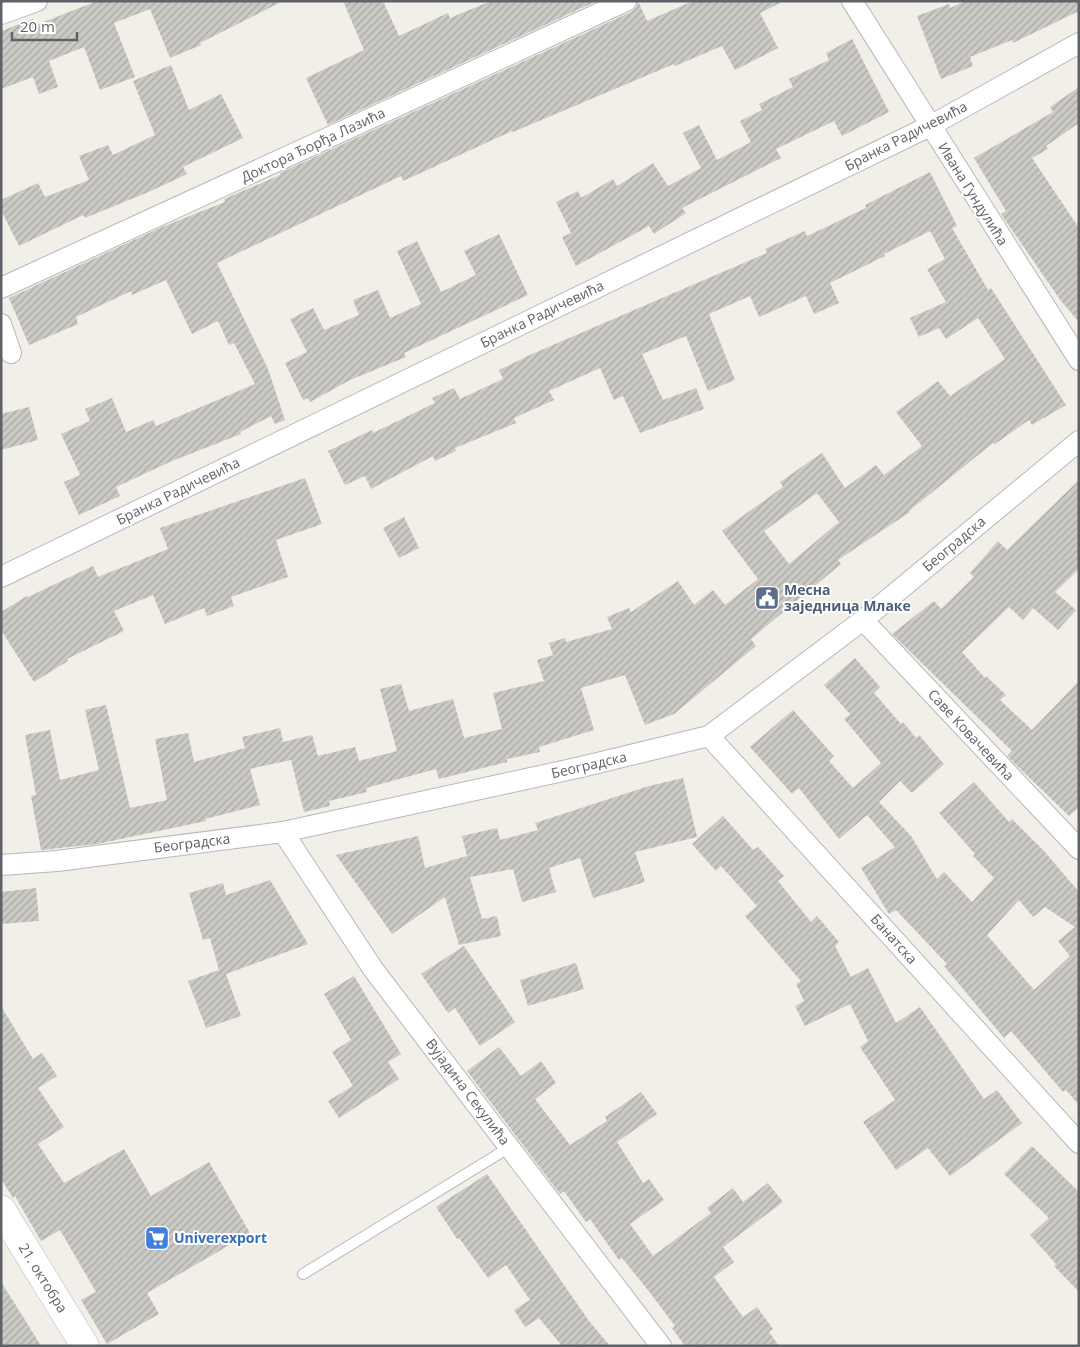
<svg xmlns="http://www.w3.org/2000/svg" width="1080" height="1347" viewBox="0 0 1080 1347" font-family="'Open Sans',sans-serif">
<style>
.building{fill:url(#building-hatch);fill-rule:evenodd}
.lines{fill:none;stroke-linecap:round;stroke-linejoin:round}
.lane-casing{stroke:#b5b8bc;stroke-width:12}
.street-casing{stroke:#b5b8bc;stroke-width:22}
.secondary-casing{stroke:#b6babf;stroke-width:29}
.lane{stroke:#fff;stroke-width:10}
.street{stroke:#fff;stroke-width:20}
.secondary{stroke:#fff;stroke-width:28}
.labels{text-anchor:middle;stroke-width:4;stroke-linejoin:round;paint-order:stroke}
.street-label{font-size:14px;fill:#5f6368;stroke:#fff}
.service-label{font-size:14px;font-weight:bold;fill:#4e5e75;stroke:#fff;text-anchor:start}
.shop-label{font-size:14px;font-weight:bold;fill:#366cbe;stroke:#fff;text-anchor:start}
</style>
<defs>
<pattern id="building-hatch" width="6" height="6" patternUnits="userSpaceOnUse" patternTransform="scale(1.25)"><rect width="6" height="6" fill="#cccac5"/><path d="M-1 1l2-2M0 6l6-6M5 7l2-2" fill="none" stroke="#a9a8a4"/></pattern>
</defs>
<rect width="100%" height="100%" fill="#f1efe8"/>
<path class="building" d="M97,1h186l-83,42 1,2 -31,13 -20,-49 -36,14 21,54 -35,13 -16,-43 -35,14 9,26 -19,7 -6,-17 -32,12v-58l32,-12 3,6z
M343,1h40l16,35 49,-23 2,5 41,-17h106l-269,124 -22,-47 58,-28z
M638,1l9,20 46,-20h91l-24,12 18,35 -43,22 -13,-24 -47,20 -1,-2 -161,68 -1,-1 -109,50 -2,-5 -184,87 51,106 17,51 -10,4 -4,-8 -31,16 1,2 -69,27 -56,26 4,9 -41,19 -15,-33 16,-7 -19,-41 29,-13 -5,-12 27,-11 14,34 27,-12 3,6 99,-42 -21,-41 -5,2 -11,-24 -26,13 -26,-54 -34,15 -1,-4 -55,26 2,7 -49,21 -20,-47 153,-71 63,-25 -1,-3 56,-24v-2l351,-161 5,-5z
M966,1h113v10l-66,32 -1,-3 -42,17 3,9 -32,13 -24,-63 32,-12 1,4z
M852,39l37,73 -47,24 -8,-15 -58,28 5,9 -99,50 4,5 -32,21 -5,-8 -73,40 -14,-29 9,-4 -15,-31 22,-11 3,7 32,-19 4,7 36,-23 15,23 33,-18 -18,-35 16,-8 18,35 34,-18 -11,-21 22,-11 -3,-6 34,-17 -4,-8 40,-19 -3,-7z
M171,65l18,45 32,-16 22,44 -60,29 4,7 -36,17 -66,27 -2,-3 -64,31 -18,-36v-10l37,-17 7,14 44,-17 -10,-24 29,-11 5,10 42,-20 -22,-54z
M1079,87v36l-33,23 2,3 -16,9 47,70v94l-18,-21 -60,-87 5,-3 -32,-53 79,-46 -3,-5z
M930,172l27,54 -5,2 36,62 3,-2 75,117 -34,20 -3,-5 -34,24 -2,-1 -84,68 1,1 -72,48 3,4 -90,75 5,7 -82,68 -29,11 -20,-50 -44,13 13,42 -55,17 1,5 -33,7v3l-68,17 -3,-10 -70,19 1,4 -38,9 1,5 -26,6 -13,-52 -41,9 10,36 -55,14 1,2 -109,23 -56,6 -10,-54 5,-1 -11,-60 25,-5 10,50 39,-10 -14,-60 21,-5 24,103 37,-8 -12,-61 33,-6 6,29 51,-14 -3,-11 38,-9 3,14 29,-7 6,21 37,-9 4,14 38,-10 -17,-62 21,-5 8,27 44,-12 11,39 38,-9 -9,-36 51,-12 -7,-21 16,-5 -4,-12 16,-5 1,4 46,-13 -5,-12 22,-9 2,4 47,-31 16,24 19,-15 12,15 33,-26 -36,-48 61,-44 -3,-5 42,-29 23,35 31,-23 8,10 38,-29 -26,-34 42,-31 12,15 55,-37 -27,-41 -32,21 -7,-11 -20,9 -9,-19 36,-16 -19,-33 18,-10 -15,-28 -46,23 1,2 -55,27 9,20 -25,11 -8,-18 -47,21 -9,-21 -41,18 26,66 -27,11 -22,-55 -44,18 21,46 33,-12 8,21 -64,24 -17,-37 -9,4 -14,-32 -51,23 5,9 -40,18 2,5 -61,25 1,3 -21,10 -2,-5 -62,33 -6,-13 -20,9 -17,-34 44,-21 1,3 62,-30 -3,-5 22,-10 6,11 43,-20 -4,-9 33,-16 235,-101 -2,-4 40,-18 2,5 59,-28 -1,-3zM817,493l22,29 -50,42 -25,-33z
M499,234l29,61 -124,58 2,4 -56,23 -40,22 -2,-4 -5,2 -18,-37 22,-11 -17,-33 23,-11 11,22 35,-15 -6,-15 25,-10 12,28 31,-14 -24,-53 20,-10 24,51 35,-17 -12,-24z
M29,407l9,33 -37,10v-36z
M305,478l17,46 -46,16 12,37 -57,20 3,9 -27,10 -3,-8 -39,16 -12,-29 -39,16 10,20 -57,28 1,2 -34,21 -33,-52v-18l26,-16 1,1 65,-31 5,11 70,-28 -8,-21z
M1079,480v89l-24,23 21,18 -18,20 -25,-22 -10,12 -14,-13 -47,45 23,26 1,-2 20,19 -6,5 32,30 47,-49v126l-10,9 -62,-60 5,-5 -120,-117 42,-33 7,8 33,-32 -4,-4 28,-32 9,9z
M404,517l15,31 -20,10 -16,-30z
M855,658l25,29 -6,6 27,31 2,-2 13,16 3,-3 25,29 -32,29 -12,-12 -21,21 32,34 26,43 7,-7 28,30 22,-24 -21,-22 2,-2 -36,-41 35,-31 35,40 3,-3 32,32 35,41v213l-13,-15 -3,2 -52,-61 -7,7 -60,-72 3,-2 -51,-54 -7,4 -28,-46 34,-21 -28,-32 -28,24 -40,-51 -7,6 -42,-47 43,-37 41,46 -5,5 24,27 28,-25 -37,-44 6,-5 -26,-29zM1019,900l14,17 12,-10 30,20 -17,14 12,15 -36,34 -47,-55z
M683,778l14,59 -62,15 10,30 -52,16 -13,-40 -31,10 7,24 -34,10 -9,-33 -43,8 12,42 15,-3 4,20 -42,9 -14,-48 -53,37 -56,-79 82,-19 7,32 42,-12 -5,-20 35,-8 3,12 38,-10 -3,-7 114,-37z
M723,816l30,34 5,-3 26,29 -6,5 33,41 6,-6 22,26 -4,4 16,31 17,-9 28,55 24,-16 64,92 13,-9 25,33 -72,53 -22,-28 -32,22 -33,-48 32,-22 -35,-53 8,-6 -18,-37 -45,22 -10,-20 9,-5 -8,-17 5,-3 -56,-65 12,-10 -36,-40 -5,5 -24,-27z
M270,880l38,64 -82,30 15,42 -35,12 -18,-47 31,-11 -9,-32 -7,2 -14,-47 34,-10 3,12z
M36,888l3,33 -38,3v-32z
M464,946l51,76 -35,24 -25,-38 -7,5 -27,-39z
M576,963l8,26 -56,17 -8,-26z
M354,976l47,78 -13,8 11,17 -60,39 -11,-17 25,-15 -21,-34 19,-12 -27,-46z
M1,1006l32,53 9,-6 15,23 -19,12 26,39 -26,17 26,39 60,-34 27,47 58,-34 41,71 -103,60 12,21 -52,30 -26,-44 15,-8 -36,-62 -19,11 -26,-45 -2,2 -12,-19z
M499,1047l22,29 20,-15 15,22 -21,16 35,46 37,-24 -2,-4 36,-25 16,22 -40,28 26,41 6,-4 15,21 -34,24 23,32 58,-43 -4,-5 26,-20 10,14 25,-19 15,19 -60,45 11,15 -20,15 29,40 14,-10 16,22 -4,3 10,14h-94l-13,-18 3,-2 -24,-32 -29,-36 -3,2 -29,-41 -4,3 -22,-31 -4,3 -93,-123z
M1032,1146l47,46v100l-25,-26 2,-2 -26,-29 19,-17 -45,-44z
M487,1174l102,147 21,25h-48l-23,-28 -14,9 -11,-17 16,-10 -24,-35 -18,13 -29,-40 -2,1 -21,-32z
M1,1282l26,41 14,23h-40z"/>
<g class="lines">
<defs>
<path id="lane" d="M303,1274l207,-127"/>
<path id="street" d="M852,1l227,359
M1,14l36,-13
M1,288l625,-287
M1,324l10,29
M1,577l929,-451 149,-83
M863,620l216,229
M709,736l370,407
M283,832l90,137 288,377
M1,865l56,-4 226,-29 298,-65 128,-31 154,-116 216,-179"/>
<path id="secondary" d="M1,1209l84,137"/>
</defs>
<use href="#lane" class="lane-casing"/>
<use href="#street" class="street-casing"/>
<use href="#secondary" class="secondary-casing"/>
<use href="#lane" class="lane"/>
<use href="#street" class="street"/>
<use href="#secondary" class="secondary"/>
</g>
<defs>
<symbol id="civic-square" viewBox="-11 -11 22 22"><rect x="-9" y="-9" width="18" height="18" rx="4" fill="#5c6f8a" stroke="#fff"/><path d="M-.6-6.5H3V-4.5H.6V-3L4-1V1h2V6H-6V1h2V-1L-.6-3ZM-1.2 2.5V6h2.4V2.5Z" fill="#fff"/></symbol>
<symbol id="supermarket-square" viewBox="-11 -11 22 22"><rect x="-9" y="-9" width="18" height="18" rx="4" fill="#3f7fe0" stroke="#fff"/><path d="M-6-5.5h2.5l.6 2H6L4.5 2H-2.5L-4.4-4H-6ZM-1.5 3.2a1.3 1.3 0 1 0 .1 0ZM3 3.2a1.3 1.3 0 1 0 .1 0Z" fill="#fff"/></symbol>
</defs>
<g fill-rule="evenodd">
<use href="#civic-square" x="753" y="584" width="28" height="28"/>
<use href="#supermarket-square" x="143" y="1224" width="28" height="28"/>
</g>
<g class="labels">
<g class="street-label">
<text transform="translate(906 136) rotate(-27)" y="5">Бранка Радичевића</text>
<text transform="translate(313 145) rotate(-25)" y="5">Доктора Ђорђа Лазића</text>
<text transform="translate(973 194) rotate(58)" y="5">Ивана Гундулића</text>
<text transform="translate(542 314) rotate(-26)" y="5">Бранка Радичевића</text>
<text transform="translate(178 491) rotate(-26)" y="5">Бранка Радичевића</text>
<text transform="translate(954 544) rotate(-40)" y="5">Београдска</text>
<text transform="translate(971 735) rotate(47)" y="5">Саве Ковачевића</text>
<text transform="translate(589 765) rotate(-13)" y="5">Београдска</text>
<text transform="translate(192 843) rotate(-7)" y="5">Београдска</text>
<text transform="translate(894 939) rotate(48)" y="5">Банатска</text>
<text transform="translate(468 1092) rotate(53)" y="5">Вујадина Секулића</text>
<text transform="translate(43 1278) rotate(58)" y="5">21. октобра</text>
</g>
<g class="service-label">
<text x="784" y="595">Месна<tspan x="784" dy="16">заједница Млаке</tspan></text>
</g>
<g class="shop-label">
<text x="174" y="1243">Univerexport</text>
</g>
</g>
<rect width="1080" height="1347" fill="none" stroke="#5f6368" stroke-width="5"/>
<path d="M12 32v8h65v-8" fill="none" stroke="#5f6368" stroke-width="2.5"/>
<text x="20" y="32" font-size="15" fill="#5f6368" stroke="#ffffff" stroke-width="4" paint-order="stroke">20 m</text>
</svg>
